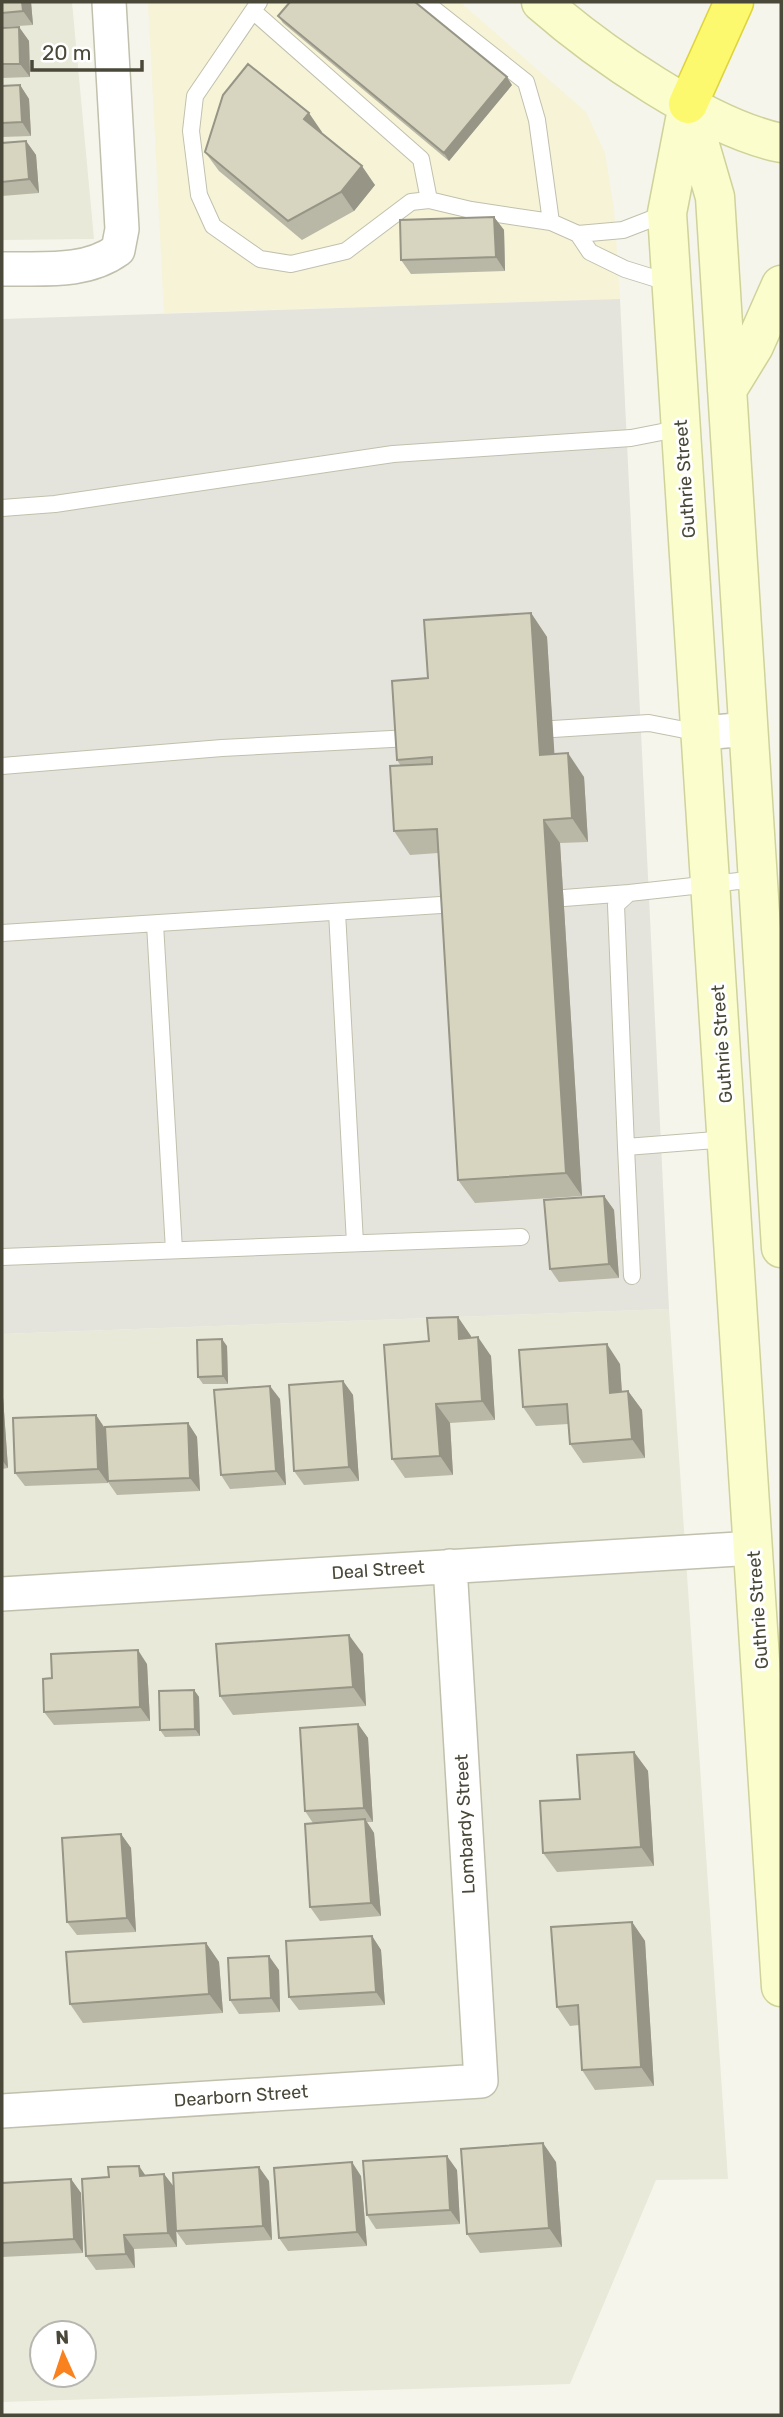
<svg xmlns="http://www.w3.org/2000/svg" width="783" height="2417" viewBox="0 0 783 2417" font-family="Rubik,sans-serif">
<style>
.residential{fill:#e9e9d9;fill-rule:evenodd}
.commercial{fill:#f6f3d7}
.industrial{fill:#e5e4dc}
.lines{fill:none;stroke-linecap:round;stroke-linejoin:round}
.service-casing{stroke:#c1c0ad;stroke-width:18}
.minor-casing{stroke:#c1c0ad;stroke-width:36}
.secondary-casing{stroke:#cfd299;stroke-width:41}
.motorway-casing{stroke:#ded43d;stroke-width:41}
.service{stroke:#fff;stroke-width:16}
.minor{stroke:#fff;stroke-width:33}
.secondary{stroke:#fbfecc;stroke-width:38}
.motorway{stroke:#fdf96e;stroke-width:38}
.wall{fill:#b9b7a5}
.shaded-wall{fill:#969586}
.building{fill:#d7d5c0;stroke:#969586;stroke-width:2}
.labels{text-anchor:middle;stroke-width:6;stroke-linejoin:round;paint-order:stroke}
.street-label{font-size:18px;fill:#4a4839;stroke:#fff}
</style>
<rect width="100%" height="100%" fill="#f5f5eb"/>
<path class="residential" d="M2,2h70l22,237 -92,1z
M669,1309l59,870 -72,1 -86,204 -568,18v-1068zM42,2333h42v42h-42z"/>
<path class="commercial" d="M148,2h312l126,110 19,41 9,56 6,90 -456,14z"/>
<path class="industrial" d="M620,299l49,1010 -667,25v-1015z"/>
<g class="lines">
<defs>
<path id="service" d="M259,2l-64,94 -4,35 8,64 14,31 47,33 31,5 55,-13 65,-49 18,-2 42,10 80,12 27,12
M425,2l101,80 11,38 14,102
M253,11l168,148 8,41
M667,213l-44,17 -45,4 12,18 35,17 45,14
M2,508l53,-4 338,-50 238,-16 51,-10
M553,729l96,-6 51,10
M2,766l220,-18 188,-10
M564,898l65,-5
M337,912l18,331
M155,924l19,326
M2,933l454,-29
M728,1139l-102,8 -10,-242 13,-12 128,-14
M626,1147l6,129
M2,1257l519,-20"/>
<path id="minor" d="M2,269c39,-1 83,5 116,-19l4,-21 -13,-227
M702,733l47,-4
M2,1594l752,-46
M2,2111l479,-30 -31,-515"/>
<path id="secondary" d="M541,2c57,50 166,126 240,141
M688,104l-21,109 114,1774
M690,111l25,86 66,1051
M727,390l27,-44 27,-61"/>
<path id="motorway" d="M688,104l46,-102"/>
</defs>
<use href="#service" class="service-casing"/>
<use href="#minor" class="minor-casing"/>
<use href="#secondary" class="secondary-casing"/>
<use href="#motorway" class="motorway-casing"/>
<use href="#service" class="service"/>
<use href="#minor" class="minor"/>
<use href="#secondary" class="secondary"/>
<use href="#motorway" class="motorway"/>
</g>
<path class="wall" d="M2,2h29l2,23 -31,2z
M278,16l234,69 -63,76 -166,-138z
M19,27l10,14 1,36 -28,1v-50z
M20,85l9,14 2,37 -29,1v-51z
M322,132v1l53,52 -21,26 -52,29 -83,-69 -14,-19z
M26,141l10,14 3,38 -37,3v-53z
M494,217l10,13 1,41 -94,3 -10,-14z
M531,613l16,24 7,117 30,23 4,65 -28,1 22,353 -107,7 -17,-23 -20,-327 -28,2 -16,-24 7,-65 -4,-6 31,-82z
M604,1196l10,14 5,68 -60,4 -9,-13z
M471,1336v2l20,18 4,64 -45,3 3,52 -48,3 -13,-19 37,-118z
M227,1346l1,38h-25l-5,-7z
M620,1364l2,28 6,-1 14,19 3,48 -62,5 -13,-19 -2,-20 -32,2 -13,-19z
M343,1381l10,14 6,86 -55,4 -10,-14z
M2,1383l6,85 -6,1z
M280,1399l6,86 -56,4 -9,-14z
M96,1415l9,13 83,-5 9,14 3,54 -83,4 -9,-13v1l-83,3 -10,-13z
M363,1654l3,52 -133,9 -13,-19z
M147,1664l3,57 -96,4 -10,-13z
M194,1690l5,7 1,39 -35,1 -5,-7z
M358,1724l10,14 5,84h-6l7,11 7,83 -61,5 -10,-14 3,-84 -8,-12z
M634,1752l14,19 6,95 -97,6 -14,-19 37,-54z
M121,1834l10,14 5,84 -59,3 -10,-13z
M632,1922l13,19 9,145 -59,4 -13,-20 -3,-45 -9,1 -13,-19z
M372,1936l9,14 4,55 -86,5 -10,-13z
M206,1943l13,19 4,51 -140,10 -13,-19z
M279,1970l1,42 -41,2 -9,-14z
M556,2162l6,85 -82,6 -13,-19z
M457,2170l3,54 -84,5 -9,-14z
M164,2174l10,13 95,-6 3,59 -86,5 -10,-14 1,16 -43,2 1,19 -39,2 -10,-14 59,-81z
M361,2176l6,70 -79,5 -9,-13z
M71,2179l10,14 2,60 -81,4v-74z"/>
<path class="shaded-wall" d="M22,2h9l2,23 -10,-14z
M19,27l10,14 1,36 -10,-13z
M507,77l5,8 -63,76 -5,-8z
M20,85l9,14 2,37 -9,-14z
M309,113l13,19 -5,6 -13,-19z
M26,141l10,14 3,38 -10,-14z
M362,166l13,19 -21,26 -13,-19z
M494,217l10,13 1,41 -9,-14z
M531,613l16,24 9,141 -16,-23z
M568,753l16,24 4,65 -16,-24z
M544,820l16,23 22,353 -16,-23z
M604,1196l10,14 5,68 -10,-14z
M458,1317l13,19 2,22 -14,-19z
M478,1337l13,19 4,64 -13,-19z
M222,1339l5,7 1,38 -5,-8z
M607,1344l13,20 3,48 -13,-19z
M343,1381l10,14 6,86 -10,-14z
M2,1383l6,85 -6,-8z
M270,1386l10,13 6,86 -10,-14z
M628,1391l14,19 3,48 -13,-19z
M436,1404l14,19 3,52 -13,-19z
M96,1415l9,14 3,54 -10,-14z
M188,1423l9,14 3,54 -10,-13z
M349,1635l14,19 3,52 -13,-19z
M138,1650l9,14 3,57 -10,-14z
M194,1690l5,7 1,39 -5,-7z
M358,1724l10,14 5,84 -9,-14z
M634,1752l14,19 6,95 -13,-19z
M365,1819l9,14 7,83 -10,-13z
M121,1834l10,14 5,84 -9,-14z
M632,1922l13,19 9,145 -13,-19z
M372,1936l9,14 4,55 -9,-13z
M206,1943l13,19 4,51 -14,-19z
M269,1956l10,14 1,42 -9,-14z
M543,2143l13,19 6,85 -13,-19z
M447,2156l10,14 3,54 -10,-14z
M352,2162l9,14 6,70 -10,-14z
M139,2166l9,13 -8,-3z
M259,2167l10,14 3,59 -9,-14z
M164,2174l10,13 3,60 -9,-14z
M71,2179l10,14 2,60 -9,-14z
M124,2235l10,14 1,19 -9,-14z"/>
<path class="building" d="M2,2h20l1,9 -21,2z
M290,2h125l92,75 -63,76 -166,-137z
M19,27l1,37h-18v-36z
M248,64l61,49 -5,6 58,47 -21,26 -53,29 -83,-69 18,-57z
M20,85l2,37 -20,1v-37z
M26,141l3,38 -27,3v-39z
M494,217l2,40 -95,3 -1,-40z
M531,613l9,142 28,-2 4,65 -28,2 22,353 -108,7 -21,-351 -43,2 -4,-65 42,-2v-7l-35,3 -5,-79 36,-3 -4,-58z
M604,1196l5,68 -59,5 -6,-69z
M458,1317l1,22 19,-2 4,64 -46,3 4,52 -48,3 -8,-114 45,-4 -2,-23z
M222,1339l1,37 -25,1 -1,-37z
M607,1344l3,49 18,-2 4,48 -62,5 -3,-40 -44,3 -4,-57z
M343,1381l6,86 -55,4 -5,-86z
M270,1386l6,85 -55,4 -7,-85z
M96,1415l2,54 -83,4 -2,-55z
M188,1423l2,55 -82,3 -3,-54z
M349,1635l4,52 -133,9 -4,-52z
M138,1650l2,57 -96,5 -1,-33 9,-1 -1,-24z
M194,1690l1,39 -35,1 -1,-39z
M358,1724l6,84 -59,3 -5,-83z
M634,1752l7,95 -98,6 -3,-52 40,-2 -3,-44z
M365,1819l6,84 -61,4 -5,-83z
M121,1834l6,84 -60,4 -5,-84z
M632,1922l9,145 -59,3 -4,-65 -21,2 -6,-80z
M372,1936l4,56 -87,5 -3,-56z
M206,1943l3,51 -139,10 -4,-52z
M269,1956l2,42 -41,2 -2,-42z
M543,2143l6,85 -82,6 -6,-85z
M447,2156l3,54 -83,5 -4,-54z
M352,2162l5,70 -78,6 -5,-70z
M139,2166l1,10 24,-2 4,59 -44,2 2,19 -40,2 -4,-77 27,-2 -1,-10z
M259,2167l4,59 -87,5 -3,-58z
M71,2179l3,60 -72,4v-60z"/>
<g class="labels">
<g class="street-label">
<text transform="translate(685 479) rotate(-94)" y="6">Guthrie Street</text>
<text transform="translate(722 1044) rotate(-94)" y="6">Guthrie Street</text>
<text transform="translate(378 1570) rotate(-4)" y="6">Deal Street</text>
<text transform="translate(758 1610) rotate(-94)" y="6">Guthrie Street</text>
<text transform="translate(465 1824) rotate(-93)" y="6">Lombardy Street</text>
<text transform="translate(241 2096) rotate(-4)" y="6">Dearborn Street</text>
</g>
</g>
<rect width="783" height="2417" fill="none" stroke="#4a4839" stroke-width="7"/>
<g transform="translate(63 2354) rotate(357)"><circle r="33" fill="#ffffff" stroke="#b7b6b0" stroke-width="2"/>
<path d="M0-5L12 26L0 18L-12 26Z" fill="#f9821e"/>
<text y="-10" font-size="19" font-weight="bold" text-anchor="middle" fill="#4a4839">N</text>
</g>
<path d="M32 60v10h110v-10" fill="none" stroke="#4a4839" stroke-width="3.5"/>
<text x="42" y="60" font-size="21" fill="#4a4839" stroke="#ffffff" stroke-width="5" paint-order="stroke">20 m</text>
</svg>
